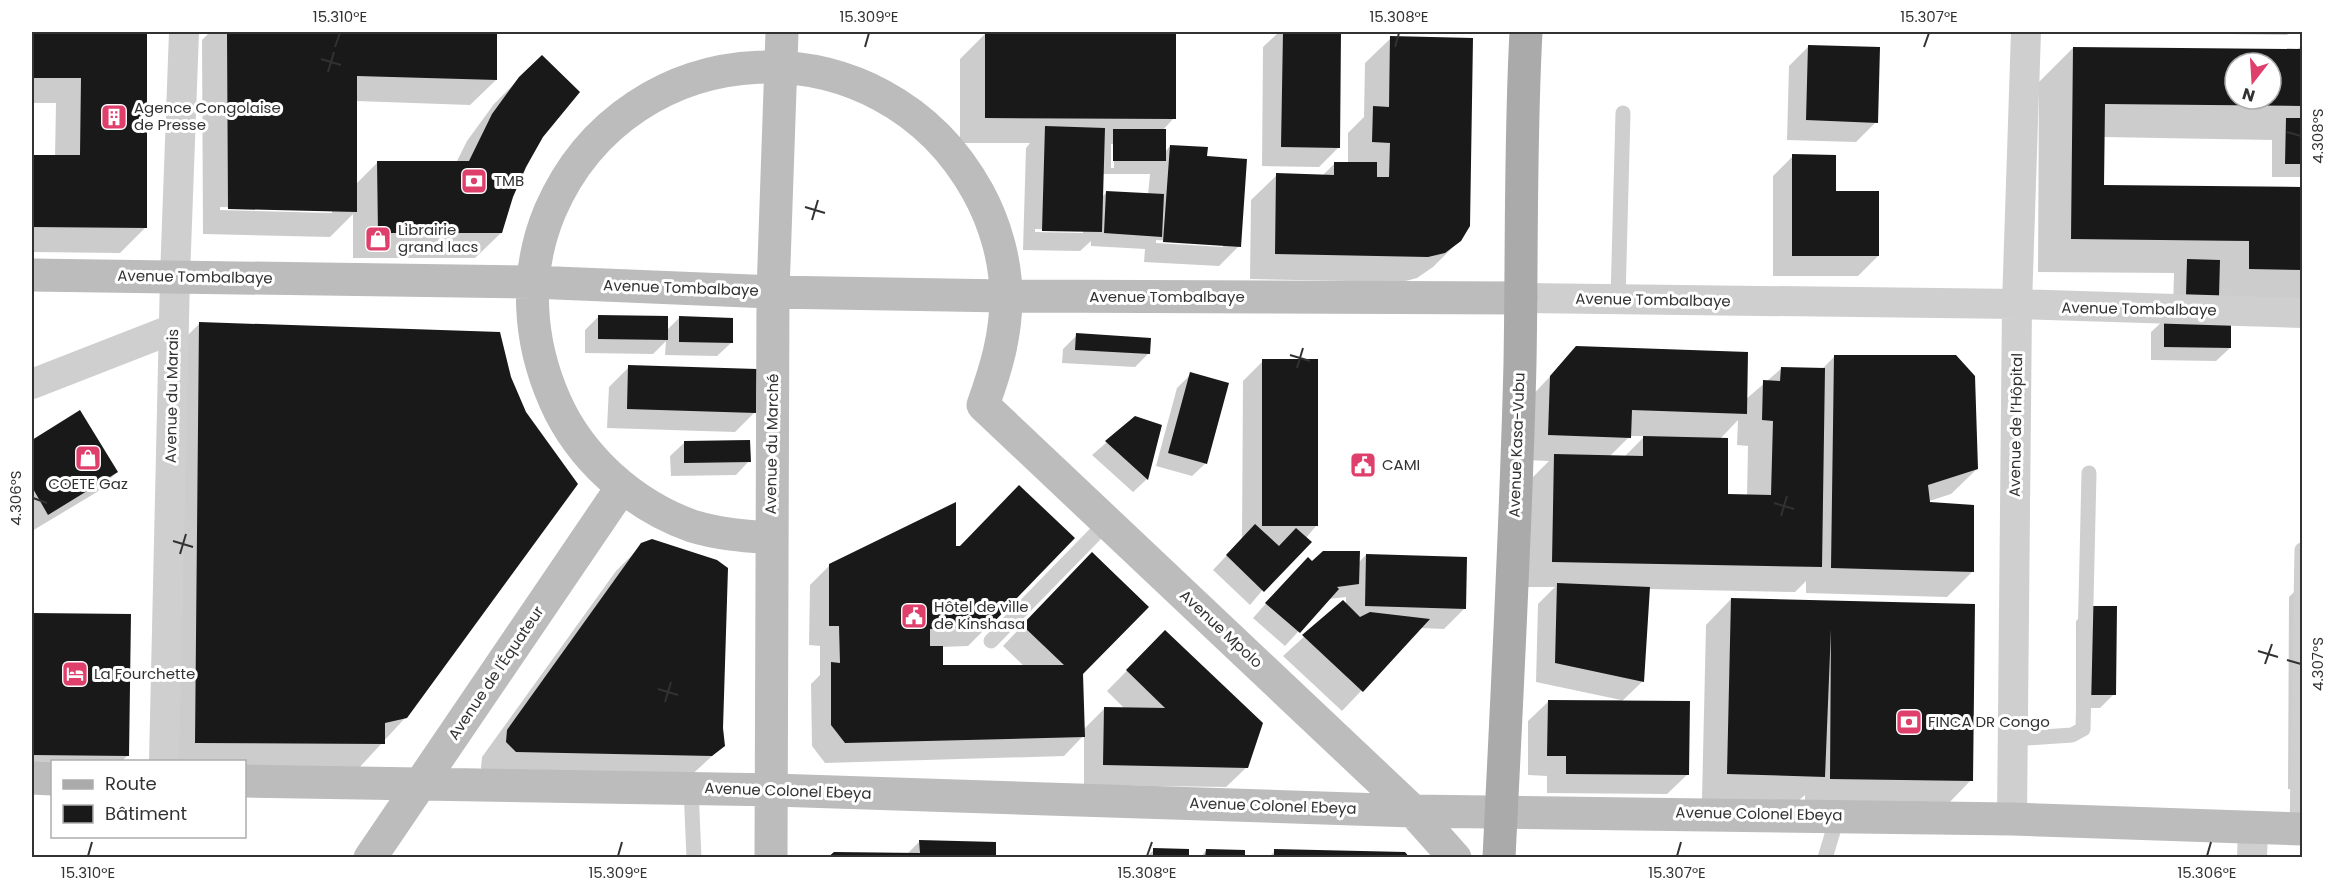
<svg xmlns="http://www.w3.org/2000/svg" width="2334" height="889" viewBox="0 0 2334 889" font-family="Poppins,sans-serif">
<style>
.shadow{fill:#0003;fill-rule:evenodd}
.building{fill:#191919;fill-rule:evenodd}
.lines{fill:none;stroke-linecap:round;stroke-linejoin:round}
.lane{stroke:#cfcfcf;stroke-width:15}
.street{stroke:#cfcfcf;stroke-width:30}
.secondary{stroke:#bcbcbc;stroke-width:33}
.primary{stroke:#aaa;stroke-width:33}
.ticks{fill:none;stroke:#323232;stroke-width:2}
.labels{text-anchor:middle;stroke-width:6;stroke-linejoin:round;paint-order:stroke}
.poi-label{font-size:15px;fill:#323232;stroke:#fff;text-anchor:start}
.street-label{font-size:15px;fill:#323232;stroke:#fff}
.neatline{fill:none;stroke:#323232;stroke-width:2}
.ticks-label{font-size:15px;text-anchor:middle;fill:#323232}
</style>
<rect width="100%" height="100%" fill="#fff"/>
<path class="shadow" d="M32,32h114v195l-26,26 -88,-1v-95h23l1,-54h-24z
M210,32h286v48l-26,25 -114,-4 -1,84 23,-23 78,1 11,-22 27,-37 26,-26 22,58 -30,60 -11,37 -26,25h-122v-44l-23,23 -127,-3 -1,-194zM220,207l112,3v3l-112,-3z
M1279,32h61l-1,115 -20,20 -57,-1 1,-119z
M2228,32h62l-3,3 -59,-1z
M986,33l188,85 -12,13 3,21 5,-6 36,11 33,89 -20,20 -75,-4 1,-13 -54,-3v-5l-11,10 -57,-1 3,-102 4,-5h-70v-84zM1111,144h3v24h-3zM1102,174h48l-2,21 -41,-3 -6,6zM1035,229l48,1v3l-48,-1zM1156,240l67,4v3l-67,-4z
M1391,38l69,202 -27,27 -16,11 -15,4 -152,-3 1,-79 26,-25 45,1 13,-13h13v-30l16,-16 1,-54z
M2302,45v132h-30v-37l-169,-3 -1,49 200,3v115l-129,5 1,-36 -136,-1 1,-190 34,-34 224,2zM2235,63h36v36h-36z
M1809,46l67,76 -20,20 -69,-2 2,-74z
M1793,156l42,37 43,63 -20,20h-85v-100z
M599,316l68,14 13,-13 51,26 -14,13 -52,-1 1,-14 -13,13 -68,-1v-23z
M2165,319l65,29 -14,13 -65,-1v-28z
M199,324l207,393 -48,52 -114,-1v-6h-74l4,-413z
M1077,335l72,18 -14,14 -73,-4 1,-14z
M1577,348l168,52 37,-32 40,1 13,-13 142,113 -26,25 -28,9 49,69 -25,25 -141,-4v-12l-11,11 -147,-3 -5,92 -22,21 67,72 -21,20 -120,-1v-17l-19,-1v-54l21,-20 72,-1 -85,-18 2,-78 17,-17h-27l1,-106 20,-20 -26,-1 2,-57zM1738,420l-1,25 11,1 -1,50h-21l-7,-56zM1630,436h15l-21,21 -14,-1z
M1263,361l53,165 -66,79 -37,-35 29,-31 1,-158z
M629,367l126,45 -20,20 -128,-4 2,-41z
M1191,374l15,89 -14,13 -36,-10 21,-78z
M80,412l37,60 -20,20 -65,39v-90z
M1136,417l24,9 -13,53 -14,13 -41,-37z
M684,443l65,18 -13,14 -65,1 -1,-20z
M642,545l79,183 3,17 -39,36 -195,-4 -9,-9 1,-11 134,-186z
M955,547l34,78 -21,21 -27,1 1,20h83l-22,-21 69,-72 10,100 2,55 21,-21 20,1 -18,-18 58,-59 82,135 -21,20 -142,-2v-50l-20,21 -239,7 -13,-17 -1,-62 9,-9v-29l-11,-1 1,-60 20,-20z
M1366,555l98,54 -20,20 -23,-1 -79,83 -59,-55 59,-54 4,3v-8l-18,2 -43,47 -32,-28 41,-46 18,-9h46z
M2302,584v205h-14l1,-192z
M1731,599l242,6 -2,175 -25,26 -141,-3v-8l-7,6 -96,-2 4,-174z
M2090,607l24,87 -14,14h-24v-87z
M32,615l97,1 -1,139 -7,7h-69v18h-20z
M920,841l74,17 -87,-4z
M1154,850l34,8h-51l9,-1z
M1206,851l37,6 13,1h-57z
M1275,851l133,7h-140z"/>
<path class="building" d="M32,32h115v196l-115,-1v-72h48l1,-77h-49z
M227,32h270v48l-140,-4v136l-129,-3z
M985,32h191v87l-191,-1z
M1283,32h58l-1,116 -59,-1z
M1390,36l83,2 -3,188 -9,15 -16,12 -17,4 -153,-3 1,-81 58,2v-13h43v15h12l1,-34 -18,-1 1,-36 16,1z
M1808,45l72,2 -2,76 -72,-3z
M2073,47l229,2v57l-197,-2 -1,81 198,2v83l-53,-1v-28l-178,-2zM2235,63h36v36h-36z
M542,55l38,37 -37,45 -17,30 -13,30 -11,36h-124l-1,-72h92l23,-47 27,-37z
M2286,118h16v46h-17z
M1045,126l60,2 -3,104 -60,-1z
M1113,129h53v32h-53z
M1170,145l38,2 -1,9 40,3 -6,88 -78,-5z
M1792,154l44,1v36h43v65h-87z
M1106,191l58,3 -2,43 -58,-4z
M2187,259l33,1 -1,36 -33,-1z
M598,315l70,1v24l-70,-1z
M679,316l54,2v25l-54,-1z
M2164,317l67,1v30l-67,-1z
M199,322l301,10 11,45 15,35 52,72 -171,234 -22,5v21l-190,-1z
M1076,333l75,5 -1,16 -75,-4z
M1576,346l172,6 -1,62 -115,-4 -1,28 -83,-3 2,-59z
M1834,355h122l19,21 3,93 -50,16 2,17 44,3v67l-143,-4z
M1262,359h56v167h-56z
M628,365l129,4 -1,44 -129,-4z
M1781,367l44,1 -3,199 -270,-5 2,-108 89,2v-20l85,2v56l43,1 2,-74 -11,-1 1,-40 17,1z
M1190,372l39,11 -22,81 -39,-11z
M80,410l38,62 -70,43 -16,-28v-47z
M1135,416l27,9 -14,55 -43,-39z
M750,440l1,22 -67,1v-22z
M1019,485l56,53 -85,88 -60,3v17h13v19h121l-42,-40 70,-73 57,55 -66,67 2,63 -240,6 -14,-18v-63l9,1 -1,-37h-10v-62l127,-62v44h4z
M1255,524l24,22 17,-18 16,14 -48,50 -38,-37z
M652,539l65,21 11,8 -5,160 2,18 -13,10 -196,-4 -10,-10 1,-12 134,-187z
M1323,551h37l-1,33 -22,3 2,2 -39,44 -35,-30 43,-46 4,4z
M1366,554l101,3 -1,52 -101,-3z
M1557,583l93,4 -6,95 -89,-19z
M1731,598l244,6 -2,177 -143,-2 1,-150 -6,148 -98,-3z
M1343,600l17,17 10,-5 60,7 -67,73 -61,-57z
M2089,606h28l-1,89h-27z
M32,613l99,1 -2,142 -97,-1z
M1165,630l98,93 -15,45 -145,-3 1,-58 61,1 -39,-38z
M1548,700l142,1 -1,74 -123,-1v-18h-19z
M919,840l77,2v16h-169l7,-6 86,1z
M1153,848l36,1v9h-36z
M1206,849l39,1v8h-40z
M1274,849l131,3 5,6h-136z"/>
<g class="lines">
<path class="lane" d="M1618,299l5,-186
M991,641l116,-119
M2012,739l60,-4 11,-6 6,-256
M691,788l3,70
M2297,828l5,-278
M1825,858l13,-43"/>
<path class="street" d="M1521,298l496,6 285,9
M32,384l141,-55
M164,762l11,-485 9,-245
M2012,819l5,-515 9,-272
M2252,858l1,-30"/>
<path class="secondary" d="M32,275l500,7 241,10 233,4 515,2
M771,538c-27,-2 -53,-4 -79,-12 -59,-21 -112,-68 -137,-125 -27,-61 -31,-128 -5,-190 79,-183 332,-194 428,-19 17,31 28,69 28,105 0,39 -10,72 -23,108l430,406 42,47
M32,778l20,1
M244,781l530,9 639,21 599,8 290,10
M370,858l252,-371
M771,858l2,-566 9,-260"/>
<path class="primary" d="M1499,858c8,-165 17,-330 21,-495 2,-111 0,-221 6,-331"/>
</g>
<path class="ticks" d="M335,47l5,-14M865,47l4,-14M1395,47l4,-14M1924,47l5,-14M321,59l20,6M328,72l6,-20M2287,132l14,4M805,207l20,6M812,220l6,-20M1290,355l20,6M1297,368l6,-20M33,498l14,5M1774,503l20,6M1781,516l6,-20M173,541l20,6M180,554l6,-20M2258,651l20,6M2287,660l14,4M2265,664l7,-20M658,689l20,6M665,702l6,-20M88,856l4,-14M618,856l4,-14M1147,856l5,-14M1677,856l4,-14M2207,856l4,-14"/>
<defs>
<symbol id="building-square" viewBox="-11 -11 22 22"><rect x="-9" y="-9" width="18" height="18" rx="4" fill="#df3f6b" stroke="#fff"/><path d="M-4-6H4V6H1V3H-1V6H-4ZM-2.5-4.3h1.7v1.8h-1.7ZM.8-4.3h1.7v1.8H.8ZM-2.5-1h1.7V.8h-1.7ZM.8-1h1.7V.8H.8Z" fill="#fff"/></symbol>
<symbol id="bank-square" viewBox="-11 -11 22 22"><rect x="-9" y="-9" width="18" height="18" rx="4" fill="#df3f6b" stroke="#fff"/><path d="M-6-4H6V4H-6ZM0-2.3a2.3 2.3 0 1 0 0 4.6a2.3 2.3 0 1 0 0-4.6Z" fill="#fff"/></symbol>
<symbol id="shop-square" viewBox="-11 -11 22 22"><rect x="-9" y="-9" width="18" height="18" rx="4" fill="#df3f6b" stroke="#fff"/><path d="M-5-2.5h2.3a2.7 3.5 0 0 1 5.4 0H5L5.5 6h-11ZM-1.5-2.5h3a1.5 2.3 0 0 0-3 0Z" fill="#fff"/></symbol>
<symbol id="civic-square" viewBox="-11 -11 22 22"><rect x="-9" y="-9" width="18" height="18" rx="4" fill="#df3f6b" stroke="#fff"/><path d="M-.6-6.5H3V-4.5H.6V-3L4-1V1h2V6H-6V1h2V-1L-.6-3ZM-1.2 2.5V6h2.4V2.5Z" fill="#fff"/></symbol>
<symbol id="hotel-square" viewBox="-11 -11 22 22"><rect x="-9" y="-9" width="18" height="18" rx="4" fill="#df3f6b" stroke="#fff"/><path d="M-6-4.5h1.5V1H6V5H4.5V3h-9V5H-6ZM-4 0a1.8 1.8 0 1 1 3.6 0ZM.5 0V-2.5h3Q6-2.5 6 0Z" fill="#fff"/></symbol>
</defs>
<g fill-rule="evenodd">
<use href="#building-square" x="99" y="102" width="30" height="30"/>
<use href="#bank-square" x="459" y="166" width="30" height="30"/>
<use href="#shop-square" x="363" y="224" width="30" height="30"/>
<use href="#shop-square" x="73" y="443" width="30" height="30"/>
<use href="#civic-square" x="1348" y="450" width="30" height="30"/>
<use href="#civic-square" x="899" y="601" width="30" height="30"/>
<use href="#hotel-square" x="60" y="659" width="30" height="30"/>
<use href="#bank-square" x="1894" y="707" width="30" height="30"/>
</g>
<g class="labels">
<g class="poi-label">
<text x="134" y="113">Agence Congolaise<tspan x="134" dy="17">de Presse</tspan></text>
<text x="494" y="186">TMB</text>
<text x="398" y="235">Librairie<tspan x="398" dy="17">grand lacs</tspan></text>
<text x="1382" y="470">CAMI</text>
<text x="88" y="489" text-anchor="middle">COETE Gaz</text>
<text x="934" y="612">Hôtel de ville<tspan x="934" dy="17">de Kinshasa</tspan></text>
<text x="94" y="679">La Fourchette</text>
<text x="1928" y="727">FINCA DR Congo</text>
</g>
<g class="street-label">
<text transform="translate(195 277) rotate(1)" y="5">Avenue Tombalbaye</text>
<text transform="translate(681 288) rotate(2)" y="5">Avenue Tombalbaye</text>
<text x="1167" y="302">Avenue Tombalbaye</text>
<text transform="translate(1653 300) rotate(1)" y="5">Avenue Tombalbaye</text>
<text transform="translate(2139 309) rotate(1)" y="5">Avenue Tombalbaye</text>
<text transform="translate(172 396) rotate(-89)" y="5">Avenue du Marais</text>
<text transform="translate(2016 425) rotate(-89)" y="5">Avenue de l’Hôpital</text>
<text transform="translate(772 444) rotate(-89)" y="5">Avenue du Marché</text>
<text transform="translate(1517 445) rotate(-88)" y="5">Avenue Kasa-Vubu</text>
<text transform="translate(1221 629) rotate(43)" y="5">Avenue Mpolo</text>
<text transform="translate(496 673) rotate(-56)" y="5">Avenue de l'Équateur</text>
<text transform="translate(788 791) rotate(2)" y="5">Avenue Colonel Ebeya</text>
<text transform="translate(1273 806) rotate(2)" y="5">Avenue Colonel Ebeya</text>
<text transform="translate(1759 814) rotate(1)" y="5">Avenue Colonel Ebeya</text>
</g>
</g>
<rect width="2334" height="889" fill="none" stroke="#ffffff" stroke-width="66"/>
<rect x="51" y="760" width="195" height="78" fill="#ffffff" stroke="#adadad" stroke-width="1.5"/>
<rect x="63" y="780" width="30" height="9" fill="#aaaaaa" stroke="#adadad" stroke-width="1.5"/>
<text x="105" y="790" font-size="18" fill="#323232">Route</text>
<rect x="63" y="805" width="30" height="18" fill="#191919" stroke="#adadad" stroke-width="1.5"/>
<text x="105" y="820" font-size="18" fill="#323232">Bâtiment</text>
<g transform="translate(2253 81) rotate(197)"><circle r="28" fill="#ffffff" stroke="#adadad" stroke-width="1.5"/>
<path d="M0-4.5L10 22L0 15L-10 22Z" fill="#df3f6b"/>
<text y="-9" font-size="16" font-weight="bold" text-anchor="middle" fill="#323232">N</text>
</g>
<rect x="33" y="33" width="2268" height="823" class="neatline"/>
<g class="ticks-label">
<text x="340" y="22">15.310°E</text>
<text x="869" y="22">15.309°E</text>
<text x="1399" y="22">15.308°E</text>
<text x="1929" y="22">15.307°E</text>
<text transform="translate(2318 136) rotate(-90)" y="5">4.308°S</text>
<text transform="translate(16 498) rotate(-90)" y="5">4.306°S</text>
<text transform="translate(2318 664) rotate(-90)" y="5">4.307°S</text>
<text x="88" y="878">15.310°E</text>
<text x="618" y="878">15.309°E</text>
<text x="1147" y="878">15.308°E</text>
<text x="1677" y="878">15.307°E</text>
<text x="2207" y="878">15.306°E</text>
</g>
</svg>
